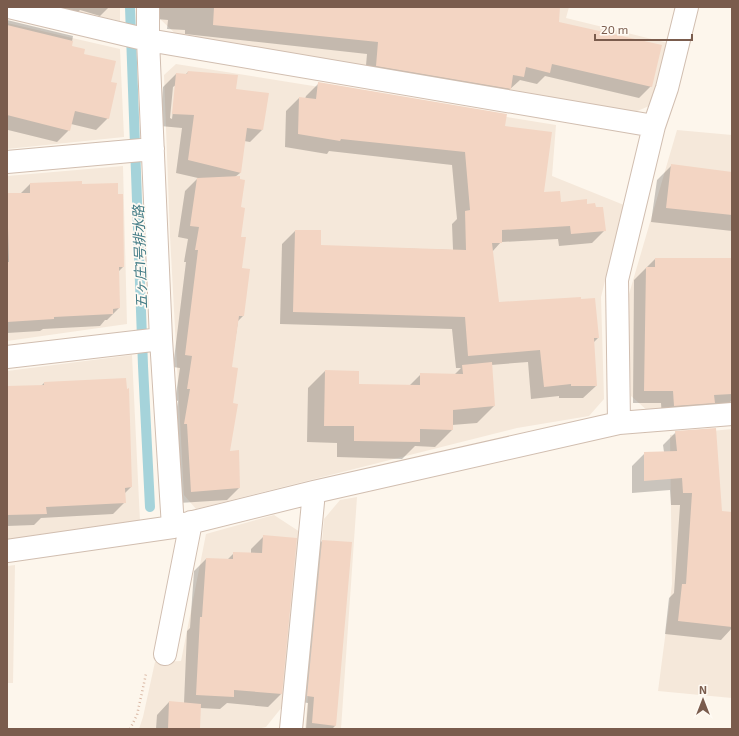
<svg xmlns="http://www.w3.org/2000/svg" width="739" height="736" viewBox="0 0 739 736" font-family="'Exo 2','Noto Sans JP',sans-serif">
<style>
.residential{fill:#f5e8da}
.shadow{fill:#0003;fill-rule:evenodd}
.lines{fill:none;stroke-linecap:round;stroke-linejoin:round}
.stream{stroke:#a5d3da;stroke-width:10}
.building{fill:#f3d5c3}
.minor-casing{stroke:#d1beb0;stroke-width:24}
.path{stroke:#d9b8a5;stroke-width:2.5;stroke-dasharray:1 3;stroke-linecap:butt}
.minor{stroke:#fff;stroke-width:22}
.labels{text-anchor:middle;stroke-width:3.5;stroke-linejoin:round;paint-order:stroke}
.water-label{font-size:14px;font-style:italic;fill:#437c86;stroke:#fffaf3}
</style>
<rect width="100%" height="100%" fill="#fdf6ec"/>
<path class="residential" d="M58,7h62v14z
M160,7h409l-3,11 102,25 -14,61 -24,10 -450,-76 -20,-19z
M7,23l113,26 4,88 -117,12z
M176,64l380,61 -4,51 72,29 -23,92 3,102 -15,17 -72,12 -321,81 -12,-14 -14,-259 -6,-161z
M677,130l55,5v269l-84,7 -17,-15 -4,-95z
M123,166l4,158 -120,17v-165z
M132,355l8,167 -133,20v-171z
M732,429v269l-74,-7 14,-107 -2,-149z
M357,497l-16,232h-36l19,-210 16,-19z
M274,515l26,17 -18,175 -16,20 -9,2h-118l4,-12 12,-55 26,-1 25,-127z
M15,565l-2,118h-6v-117z"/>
<path class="shadow" d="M7,7h102l-9,9 -20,-6 -13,13z
M157,7h402l-1,16 93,63 -12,12 -94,-22 -8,8 -17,-4 -22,20 -133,-23 2,-23 -182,-20v-4l-18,-1 1,-9 -12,-1z
M7,20l66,16 -2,11 12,7 27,29 -2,35 -12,12 -25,-6 -2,6 -12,12 -49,-12 -1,4z
M188,72l47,18 27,40 -12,12 -6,-1 -4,32 -5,4 5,31 -1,29 4,79 -5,5 -7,47 1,36 -3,48 10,36 -12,12 -48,3 -7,-68 6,-34 -3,-1 5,-32 -7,-1 13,-105h-2l4,-23 -10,-2 7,-46 13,-13 -22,-5 6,-45 -22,-2 3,-39 13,-13 9,1zM176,85l-4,34 -2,-1 3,-31z
M319,83l185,44 39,66 17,10 27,2 17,26 -12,12 -33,3 -1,-7 -57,3 -9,10 6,51 100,35 -5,5 3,43 -13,12h-24v-2l-28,3 -3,-37 -37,3 3,41 -17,17 -25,2v5l-17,17 -20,-1 -13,13 -65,-2v-14l-30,-1 1,-54 17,-17 33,14 51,1 12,-12 33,1 7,-7h-5l-4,-39 -172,-5 2,-80 13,-13 25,15 133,4 -1,-26 5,-5 -5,-54 -123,-14 -2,3 -42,-7 1,-36 13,-13 6,1 1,-3z
M671,166l61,7v58l-81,-9 6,-42z
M30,184l93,83 -5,5 1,36 -12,12h-2l-5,6 -57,3 -3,2 -33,2v-139h13z
M655,259h77v141l-5,6 -65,12 -1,-15h-28l1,-123z
M44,383l87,104 -7,7 1,8 -12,12 -72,4 -7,7 -27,1v-139l34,-1z
M676,432l45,80 11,1v115l-11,12 -56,-6 4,-36 5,-5 6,-88h-9l-1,-15 -38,3v-27l13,-13 19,-1 -1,-7z
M264,536l32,3 -15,155 -13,13 -41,-4 -7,6 -20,-1 -1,21h-43l1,-14 12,-13 15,1 3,-72 3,-3 4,-57 12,-12 21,1 7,-7 17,1v-5z
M322,541l14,184 -4,4h-26l2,-26 -7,-1 15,-155z"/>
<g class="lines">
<path class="stream" d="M130,7l13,359 7,141"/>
</g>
<path class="building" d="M214,7h346l-1,15 103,23 -10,42 -100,-23 -2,9 -24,-6 -2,10 -11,-2 -2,14 -135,-23 2,-24 -165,-17z
M7,25l66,16 -1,5 13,3 -1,5 32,7 -5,21 6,1 -8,36 -34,-8 -5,20 -63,-16z
M188,71l50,4 -2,14 33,4 -6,37 -16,-2 -6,45 -53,-13 6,-45 -22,-1 4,-41 11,1z
M318,82l189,32 -2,12 47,6 -8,60 16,-1 1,11 26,-3v5l8,-1 1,4h7l3,24 -35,3 -1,-8 -68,4v13h-10l7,59 82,-5v2l14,-1 4,40h-5l3,48h-26v-2l-27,3 -4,-37 -72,6 -3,-39 -172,-5 2,-82h26v15l145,5 -1,-39 5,-1 -5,-58 -124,-13 -1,2 -42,-7 1,-37 17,2z
M671,164l61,8v43l-66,-7z
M240,176v3l5,1 -4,27 4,1 -4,29h5l-4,31 8,1 -6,47h-5l-7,51 6,1 -5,35 5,1 -8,47 9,-1 1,38 -49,4 -4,-68h-3l6,-35h-3l5,-33 -7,-1 13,-105h-3l4,-23 -9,-1 7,-48z
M82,181v3l36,-1v11h5l1,73h-5l1,41 -7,1v5l-59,3v2l-47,3v-60h2l-2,-69h23v-10z
M655,258h77v136l-18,1 1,8 -41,3 -1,-15h-29l2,-124h9z
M492,362l3,44 -42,4v20l-33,-1v13l-66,-1v-15h-30l1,-56 34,1v13l61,1v-12l43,1 -1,-9z
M126,378l1,11 2,-1 3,99 -7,1 1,15 -80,4 1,7 -40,1v-129l37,-1v-3z
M716,428l6,83 10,1v115l-54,-6 4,-37h4l6,-91h-9l-1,-15 -38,3v-29l33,-1 -2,-20z
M263,535l34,3 -15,156 -48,-4v7l-38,-2 4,-78h2l4,-59 27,1v-7l29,1z
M322,540l30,2 -16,184 -24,-3 2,-26 -7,-1z
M169,701l32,3 -1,25h-32z"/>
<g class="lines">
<defs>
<path id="minor" d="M9,7l139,33 506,86
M148,7v33l13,299 12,188
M7,162l146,-13
M7,357l154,-18
M619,423l-2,-143 37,-154 13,-38 20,-81
M7,551l166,-24 141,-35 305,-69 113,-9
M165,654l26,-132
M291,729l23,-237"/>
</defs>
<use href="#minor" class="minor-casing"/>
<path class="path" d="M130,729l7,-14 9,-41"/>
<use href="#minor" class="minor"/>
</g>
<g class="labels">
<g class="water-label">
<text transform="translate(140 257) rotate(-92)" y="5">五ヶ庄1号排水路</text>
</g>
</g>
<rect width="739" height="736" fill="none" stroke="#7a5c4d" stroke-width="16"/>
<g transform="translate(703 700)" stroke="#fffaf3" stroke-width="3" paint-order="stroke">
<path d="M0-3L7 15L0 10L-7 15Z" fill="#7a5c4d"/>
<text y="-6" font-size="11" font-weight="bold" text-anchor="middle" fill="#7a5c4d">N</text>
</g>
<path d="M595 34v6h97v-6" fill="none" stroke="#7a5c4d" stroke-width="2"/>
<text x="601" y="34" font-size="12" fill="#7a5c4d" stroke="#fffaf3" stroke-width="3" paint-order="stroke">20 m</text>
</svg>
